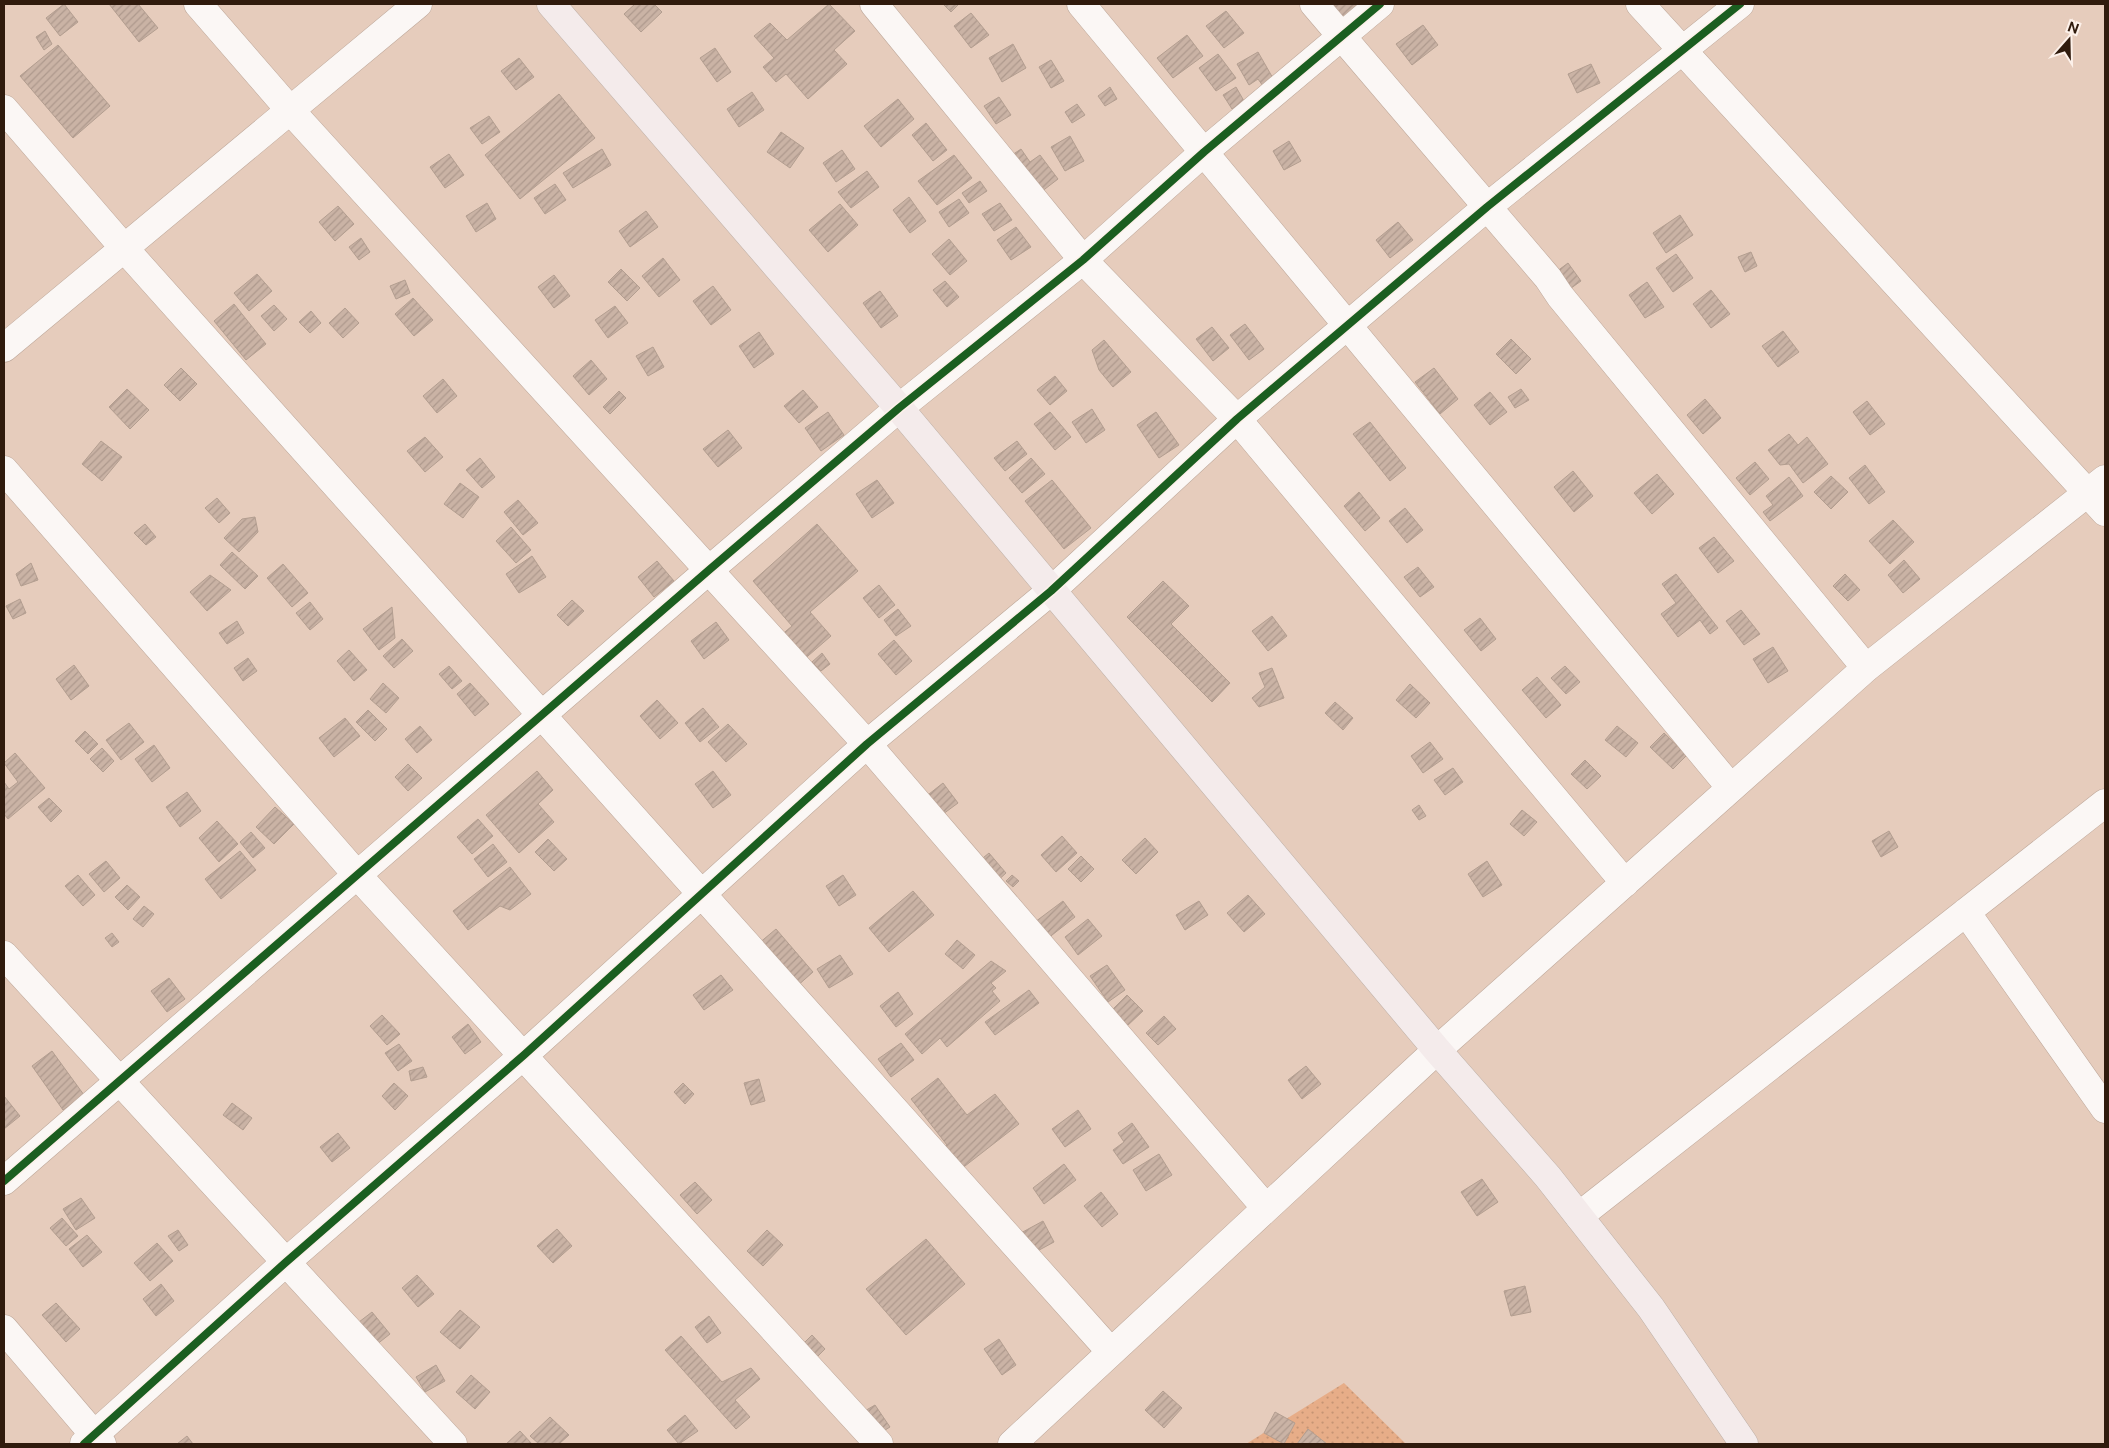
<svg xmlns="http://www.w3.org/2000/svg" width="2109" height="1448" viewBox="0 0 2109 1448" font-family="'Public Sans',sans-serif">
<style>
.grass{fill:url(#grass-dots)}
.building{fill:url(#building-hatch);stroke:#b39e90}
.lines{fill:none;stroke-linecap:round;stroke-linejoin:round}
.minor-casing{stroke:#bda799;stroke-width:29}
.major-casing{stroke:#bdafa6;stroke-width:29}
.minor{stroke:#fbf7f5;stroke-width:28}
.major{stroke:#f4ebeb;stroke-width:28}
.cycleway-casing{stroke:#fdf1ea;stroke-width:11}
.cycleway{stroke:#1b5e20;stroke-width:8}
</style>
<defs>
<pattern id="grass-dots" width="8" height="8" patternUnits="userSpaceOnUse" patternTransform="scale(1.25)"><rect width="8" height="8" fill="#e7ad88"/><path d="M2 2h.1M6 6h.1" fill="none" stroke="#c69474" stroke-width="1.8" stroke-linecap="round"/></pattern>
<pattern id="building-hatch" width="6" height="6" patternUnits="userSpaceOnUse" patternTransform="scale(1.25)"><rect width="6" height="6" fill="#cab3a5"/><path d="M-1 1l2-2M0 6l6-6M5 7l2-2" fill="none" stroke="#ae998d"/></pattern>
</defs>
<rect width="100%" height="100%" fill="#e6ccbc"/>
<path class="grass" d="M1344,1383l62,61h-160z"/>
<path class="building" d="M64,4l14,18 -18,14 -14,-18z
M109,4h29l20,24 -19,14z
M635,4h19l8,8 -21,20 -17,-18z
M829,4l26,27 -21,19 13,14 -39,35 -22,-25 -10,8 -13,-15 11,-9 -20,-22 16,-13 17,17z
M943,4h16l-8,8z
M1337,4h28l-20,16 -11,-14z
M1226,11l18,22 -20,15 -18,-22z
M971,13l18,22 -18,13 -17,-22z
M1423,25l15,20 -26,20 -16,-21z
M45,31l7,13 -8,6 -8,-13z
M1187,35l16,21 -30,22 -16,-20z
M1013,44l13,24 -24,14 -13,-24z
M58,45l52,61 -37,32 -53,-62z
M715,48l16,24 -14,10 -17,-24z
M1258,52l16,28 -11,6 -5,-7 -9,6 -12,-21z
M1218,54l18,24 -20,13 -17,-23z
M519,58l15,19 -18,13 -15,-19z
M1051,60l13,21 -13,7 -12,-21z
M1591,64l9,19 -23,10 -9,-19z
M1110,87l7,12 -12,7 -7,-10z
M1236,87l8,14 -12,8 -9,-14z
M752,92l12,18 -25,17 -12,-18z
M559,94l36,44 -75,61 -35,-44z
M999,97l12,18 -15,9 -12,-18z
M898,99l16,20 -33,28 -17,-21z
M1077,104l8,11 -13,8 -7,-11z
M489,116l11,16 -18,12 -12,-16z
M926,123l21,27 -14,11 -21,-26z
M781,132l23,16 -14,20 -23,-16z
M1070,136l14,25 -19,10 -14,-24z
M1289,141l12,20 -17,9 -11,-19z
M602,149l9,16 -38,23 -10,-15z
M1021,149l9,13 10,-7 18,24 -17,13 -29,-37z
M842,150l13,19 -19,13 -13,-19z
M449,154l15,21 -19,13 -15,-21z
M954,155l18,23 -35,27 -19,-24z
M867,171l12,16 -28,21 -13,-16z
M980,181l7,10 -18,12 -7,-10z
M555,184l11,16 -21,14 -11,-16z
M909,197l17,24 -16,12 -17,-23z
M959,199l10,14 -20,14 -10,-15z
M487,203l9,16 -20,13 -10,-16z
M1000,203l12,17 -18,11 -12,-17z
M840,204l18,21 -30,27 -19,-22z
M338,206l16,18 -19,17 -16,-19z
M646,211l12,16 -28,20 -11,-16z
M1680,215l13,20 -27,18 -13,-20z
M1398,222l15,18 -23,18 -14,-18z
M1016,227l15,20 -20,13 -14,-20z
M361,238l9,14 -11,8 -10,-13z
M949,239l18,22 -17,14 -18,-21z
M1751,252l6,14 -12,6 -7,-15z
M1676,254l17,24 -20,14 -17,-24z
M663,258l17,22 -21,17 -17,-21z
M1568,263l13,18 -21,15 -12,-18z
M621,269l19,19 -13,13 -19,-19z
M257,274l15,17 -23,20 -15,-18z
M554,275l16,21 -16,12 -16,-21z
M405,280l5,13 -14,6 -6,-13z
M945,281l14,16 -12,10 -14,-17z
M1647,282l17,25 -19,11 -16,-23z
M713,286l18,24 -20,15 -18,-24z
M1711,290l19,24 -19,14 -18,-24z
M880,291l18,25 -17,12 -18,-25z
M413,298l20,22 -19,16 -19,-22z
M234,304l32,40 -20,16 -32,-39z
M274,305l13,14 -13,12 -13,-15z
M615,306l13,17 -20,15 -13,-18z
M345,308l14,15 -16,15 -14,-15z
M311,311l10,12 -11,10 -11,-11z
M1245,324l19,25 -15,11 -19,-25z
M1212,327l17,21 -16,13 -17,-22z
M1783,331l16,21 -21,15 -16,-21z
M759,332l15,22 -20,14 -15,-22z
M1511,339l20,20 -15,15 -20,-20z
M1104,340l27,32 -18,15 -14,-17 -7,-20z
M653,347l11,20 -16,9 -12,-20z
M591,360l16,19 -18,16 -16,-19z
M181,368l16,16 -17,17 -16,-16z
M1434,368l24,31 -18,15 -25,-32z
M1055,376l12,15 -17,14 -13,-15z
M443,379l14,17 -20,17 -14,-17z
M127,389l22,21 -19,19 -21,-22z
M1521,389l8,11 -14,8 -7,-11z
M803,390l15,17 -19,16 -15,-17z
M619,391l7,7 -16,16 -7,-7z
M1490,392l17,20 -17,13 -16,-20z
M1705,399l16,19 -18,16 -16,-19z
M1867,401l18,23 -15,11 -17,-23z
M1092,409l13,21 -19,13 -14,-21z
M828,412l16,23 -23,16 -16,-23z
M1050,412l21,25 -16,13 -21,-26z
M1156,412l23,33 -20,13 -22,-33z
M1370,422l36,46 -16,13 -37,-47z
M728,430l14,18 -24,19 -15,-18z
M1789,434l9,11 9,-8 21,27 -25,19 -14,-19 -9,1 -12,-15z
M425,437l18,20 -18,15 -18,-21z
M101,441l21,16 -20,24 -20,-17z
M1017,441l10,13 -22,17 -11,-13z
M480,458l15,19 -13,11 -16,-18z
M1031,458l14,16 -23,19 -13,-15z
M1755,462l14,17 -19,16 -14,-17z
M1865,465l20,27 -16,12 -20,-26z
M1573,471l20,25 -19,16 -20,-25z
M1657,474l17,20 -22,20 -18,-21z
M1831,476l17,16 -17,17 -17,-17z
M1789,477l14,19 -33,25 -7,-9 10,-7 -7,-9z
M877,480l17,23 -22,15 -16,-24z
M1052,480l39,48 -27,21 -39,-48z
M460,483l19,14 -16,21 -19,-14z
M1359,492l21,26 -15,13 -21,-25z
M217,498l13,15 -11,10 -14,-15z
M518,500l20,23 -15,12 -19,-23z
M1405,508l18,22 -16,13 -18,-22z
M255,517l3,15 -19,20 -15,-14 18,-19z
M1893,520l21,22 -24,22 -21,-23z
M145,524l11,13 -10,8 -12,-12z
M817,524l41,47 -48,41 21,24 -30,26 -22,-25 13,-11 -39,-45z
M511,527l20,23 -15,13 -20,-22z
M1714,537l20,24 -16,12 -19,-25z
M232,552l26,24 -13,13 -25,-24z
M532,556l14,21 -27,16 -13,-19z
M1904,560l16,19 -17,14 -15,-18z
M657,561l17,20 -20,16 -16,-20z
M31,563l7,17 -17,6 -5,-12z
M283,564l25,29 -16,14 -25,-29z
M1418,567l16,20 -14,10 -16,-20z
M1676,574l42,54 -8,6 -10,-14 -22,17 -17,-23 15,-11 -14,-19z
M1845,574l15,16 -12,11 -15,-15z
M210,575l21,15 -24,21 -17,-19z
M1163,581l26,25 -18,18 59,59 -18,19 -85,-85z
M879,585l16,20 -16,13 -16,-20z
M20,599l6,14 -13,6 -7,-13z
M572,600l12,11 -16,15 -11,-11z
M310,602l13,17 -13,11 -14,-17z
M392,607l3,31 -16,12 -16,-21z
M898,609l13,17 -15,10 -12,-16z
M1741,610l19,24 -16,11 -18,-24z
M1272,616l15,20 -19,15 -16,-20z
M1480,618l16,21 -15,12 -17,-21z
M237,621l7,12 -17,11 -8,-11z
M716,622l13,18 -25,19 -13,-18z
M402,639l11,12 -19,17 -11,-12z
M894,640l18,21 -16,14 -18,-21z
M1773,647l15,24 -20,12 -15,-24z
M349,650l18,20 -13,11 -17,-20z
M822,653l8,11 -9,7 -9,-9z
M248,658l9,13 -14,10 -9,-13z
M74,665l15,21 -18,14 -15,-21z
M449,666l13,15 -10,8 -13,-15z
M1565,666l15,16 -14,12 -15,-16z
M1272,668l12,30 -25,9 -7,-9 13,-11 -6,-14z
M1537,677l24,28 -15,13 -24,-28z
M383,683l16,15 -13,15 -16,-14z
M470,683l19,21 -14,12 -18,-22z
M1410,684l20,19 -14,15 -20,-18z
M657,700l21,23 -18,16 -20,-23z
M1335,702l18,16 -10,12 -18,-17z
M703,708l16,19 -19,15 -15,-19z
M368,710l19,19 -12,12 -19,-19z
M345,718l15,18 -26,21 -15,-19z
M129,723l15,19 -23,18 -15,-20z
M728,724l19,20 -21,18 -18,-20z
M420,726l12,14 -15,13 -12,-14z
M1617,726l21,17 -12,14 -21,-17z
M85,731l13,13 -10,10 -13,-13z
M1664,733l23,22 -14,14 -23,-22z
M1430,742l13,17 -20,14 -12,-17z
M154,745l16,23 -18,14 -17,-23z
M102,748l12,13 -11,11 -13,-13z
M15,753l30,35 -37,31 -4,-5v-32l5,7 9,-7 -14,-19z
M1585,760l16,16 -14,13 -16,-15z
M408,764l14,14 -14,13 -13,-14z
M1453,768l10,14 -18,13 -11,-15z
M537,771l16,19 -15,14 16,18 -35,31 -33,-38z
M713,771l18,24 -18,13 -18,-24z
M943,783l15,20 -19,14 -15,-19z
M187,792l14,19 -21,16 -14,-20z
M49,798l13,13 -11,11 -13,-15z
M1419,805l7,11 -7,4 -7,-10z
M275,807l19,17 -20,20 -18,-17z
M1522,810l15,12 -13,14 -14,-12z
M478,819l15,17 -21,18 -15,-17z
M217,821l21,23 -19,18 -20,-24z
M1889,831l9,16 -17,10 -9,-16z
M251,832l14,16 -12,10 -13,-16z
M1062,836l15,17 -21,19 -15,-17z
M1145,838l13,14 -22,22 -14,-14z
M548,839l19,20 -13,12 -19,-19z
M493,844l14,18 -19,15 -14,-18z
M240,851l16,19 -35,29 -16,-20z
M989,853l17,20 -11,10 -17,-21z
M1081,856l13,13 -13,13 -13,-13z
M106,861l14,17 -16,14 -15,-18z
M1487,861l15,24 -19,12 -15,-23z
M510,867l21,27 -21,16 -10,-4 -32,24 -15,-19z
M78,875l17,20 -12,11 -18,-20z
M843,875l13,20 -17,11 -13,-20z
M1012,875l7,6 -6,6 -7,-6z
M127,885l13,12 -12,13 -13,-13z
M913,891l21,24 -45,37 -20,-24z
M1248,895l17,19 -21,18 -17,-19z
M1063,901l12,16 -28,22 -12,-17z
M1199,901l9,14 -23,15 -9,-15z
M144,906l10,8 -11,13 -10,-8z
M1088,919l14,17 -24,19 -13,-18z
M776,929l37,43 -17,15 -38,-43z
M112,933l7,9 -7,5 -7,-9z
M957,940l18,15 -12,14 -18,-15z
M840,955l13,19 -24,14 -12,-19z
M991,961l15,10 -15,12 5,5 -4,3 8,10 -53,46 -7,-9 -18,16 -17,-20z
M1107,965l18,25 -17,12 -18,-26z
M721,975l12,15 -29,20 -11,-15z
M169,978l16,21 -18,13 -16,-21z
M1029,990l10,13 -44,32 -10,-13z
M898,992l15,22 -17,13 -16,-21z
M1127,995l16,16 -17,16 -16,-15z
M382,1015l18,19 -13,11 -17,-19z
M1164,1016l12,13 -18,16 -12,-12z
M468,1024l13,18 -16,12 -13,-17z
M901,1043l13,17 -23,17 -13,-18z
M399,1044l13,17 -14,10 -13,-18z
M52,1051l32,44 -21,15 -31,-44z
M1306,1066l15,18 -19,15 -14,-19z
M423,1067l4,10 -16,4 -2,-10z
M938,1078l29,37 28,-21 24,30 -63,49 -17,-22 8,-6 -36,-46z
M759,1079l6,22 -14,4 -7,-22z
M394,1083l14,13 -13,14 -13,-14z
M683,1083l11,11 -9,10 -11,-12z
M4,1096l16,20 -16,13z
M232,1103l20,15 -9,12 -20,-15z
M1078,1110l13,19 -26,18 -13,-18z
M1132,1123l17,24 -26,17 -10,-14 11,-8 -6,-9z
M338,1133l12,15 -18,14 -12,-15z
M1159,1154l13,21 -26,16 -13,-21z
M1064,1164l12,16 -32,24 -11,-16z
M1482,1179l16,23 -21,14 -16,-24z
M695,1182l17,18 -15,14 -17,-19z
M1101,1192l17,22 -16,13 -18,-21z
M81,1198l14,20 -19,12 -13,-21z
M62,1218l16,18 -12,10 -16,-18z
M1043,1221l11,21 -24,13 -11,-21z
M557,1229l15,17 -19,17 -16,-17z
M178,1230l10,15 -9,6 -11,-15z
M767,1230l16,15 -20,21 -16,-15z
M87,1235l15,17 -19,15 -14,-18z
M926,1239l39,45 -59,51 -40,-46z
M157,1243l16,18 -23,20 -16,-18z
M417,1275l17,19 -16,13 -16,-19z
M161,1284l13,17 -18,15 -13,-17z
M1525,1286l6,26 -20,4 -7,-25z
M56,1303l24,26 -14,13 -24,-27z
M460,1310l20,17 -20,22 -20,-17z
M372,1312l18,22 -14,11 -17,-23z
M709,1316l12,17 -14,10 -12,-16z
M812,1335l13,14 -13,13 -13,-14z
M681,1336l41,46 29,-14 9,11 -25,21 15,17 -14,12 -71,-79z
M999,1339l17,26 -14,10 -18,-26z
M436,1365l9,16 -20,11 -9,-15z
M471,1375l19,17 -15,17 -19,-17z
M1163,1391l19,17 -18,20 -19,-18z
M875,1405l15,22 -13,8 -14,-23z
M1275,1412l20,11 -11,21 -20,-11z
M685,1415l13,16 -19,13 -12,-14z
M550,1417l19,18 -10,9h-20l-9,-8z
M1308,1429l19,15h-30z
M520,1431l12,13h-26z
M187,1436l6,8h-16z"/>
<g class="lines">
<defs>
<path id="minor" d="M198,4l91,105 578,635 399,464
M874,4l209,256 154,159 388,464
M1081,4l650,784
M1314,4l234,274 12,18 306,372
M1640,4l465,508
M4,109l120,139 987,1104
M4,348l414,-344
M4,470l354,406 521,568
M1966,912l139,197
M4,955l449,489
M4,1181l705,-611 190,-162 184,-148 121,-108 176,-148
M1579,1216l526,-413
M4,1329l98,115
M84,1444l201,-181 239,-208 343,-311 184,-153 186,-172 250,-212 253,-203
M1012,1444l425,-394 429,-382 239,-189"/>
<path id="major" d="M551,4l348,404 538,642 111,127 103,131 93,136"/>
</defs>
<use href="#minor" class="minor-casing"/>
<use href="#major" class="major-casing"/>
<use href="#minor" class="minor"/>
<use href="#major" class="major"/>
<defs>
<path id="cycleway" d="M4,1181l705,-611 190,-162 184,-148 121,-108 176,-148
M84,1444l201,-181 239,-208 343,-311 184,-153 186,-172 250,-212 253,-203"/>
</defs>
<use href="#cycleway" class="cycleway-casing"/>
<use href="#cycleway" class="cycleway"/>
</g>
<rect width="2109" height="1448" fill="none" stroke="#301b0d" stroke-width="10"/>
<g transform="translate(2069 40) rotate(20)" stroke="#fdf1ea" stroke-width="4" paint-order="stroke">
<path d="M0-4L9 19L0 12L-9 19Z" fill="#301b0d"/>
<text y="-8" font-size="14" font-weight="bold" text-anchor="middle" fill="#301b0d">N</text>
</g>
</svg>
